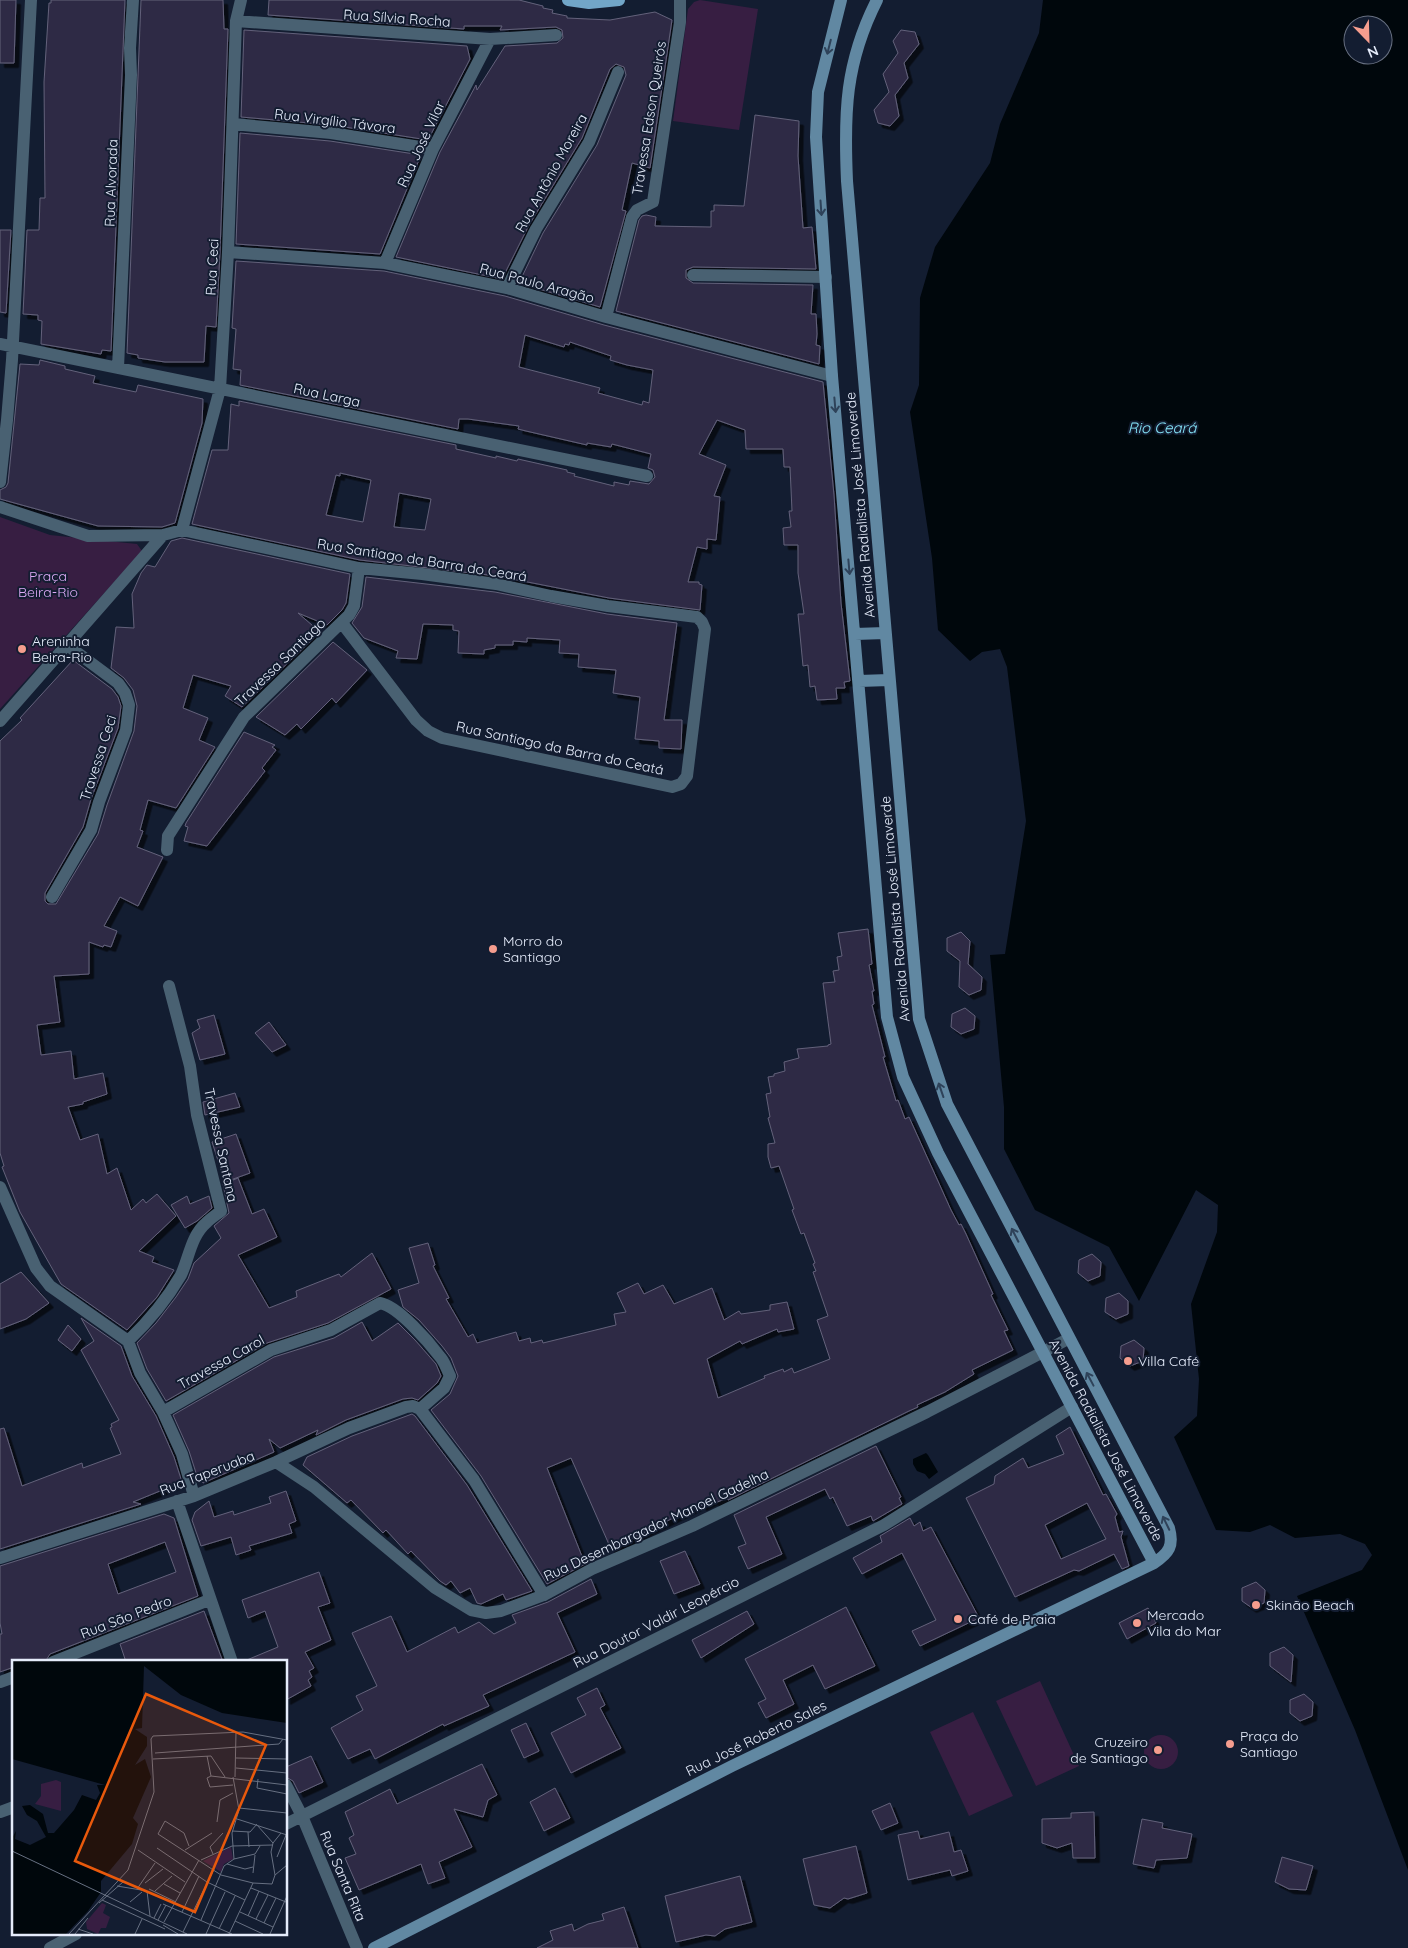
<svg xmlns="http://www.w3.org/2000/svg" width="1408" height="1948" viewBox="0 0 1408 1948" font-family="Quicksand,sans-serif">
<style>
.green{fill:#371e42}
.water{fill:#00070c;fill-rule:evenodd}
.building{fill:#2f2c44;stroke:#63617b;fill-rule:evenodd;filter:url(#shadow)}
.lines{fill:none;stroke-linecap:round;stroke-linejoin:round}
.street{stroke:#496172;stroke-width:12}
.secondary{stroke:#6188a2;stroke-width:12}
.primary{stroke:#72a6c8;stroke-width:12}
.oneway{stroke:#2e4259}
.poi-dot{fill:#f59d8e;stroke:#131d31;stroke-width:2}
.labels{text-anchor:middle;stroke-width:4;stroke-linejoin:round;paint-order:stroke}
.street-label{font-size:14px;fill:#e5ecfb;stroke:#131d31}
.park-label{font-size:14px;fill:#ddaaf6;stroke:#131d31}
.poi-label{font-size:14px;fill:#e5ecfb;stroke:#131d31;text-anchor:start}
.water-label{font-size:15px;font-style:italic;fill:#86e5f9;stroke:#131d31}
.inset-road{fill:none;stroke:#677082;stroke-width:1}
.view{fill:#e8590c;fill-opacity:0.15;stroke:#e8590c;stroke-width:2.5}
.inset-edge{fill:none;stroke:#e5ecfb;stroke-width:2.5}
</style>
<defs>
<filter id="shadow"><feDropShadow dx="4.5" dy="4.5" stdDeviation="0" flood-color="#0009"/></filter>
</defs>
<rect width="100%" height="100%" fill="#131d31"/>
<path class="green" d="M700,0l58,9 -19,121 -66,-9 15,-112 6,-7z
M0,517l50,18 87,9 5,7 -142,158z
M1040,1681l39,85 -43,20 -40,-85z
M973,1712l40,84 -44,20 -39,-84z
M1144 1752a17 17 0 1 1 34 0a17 17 0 1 1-34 0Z"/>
<path class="water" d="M1043,0h365v1870l-53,-140 -58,-134 65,-26 10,-15 -7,-11 -25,-10 -45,4 -25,-13 -20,7 -34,-2 -42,-93 23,-21 2,-37 -8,-75 26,-72 1,-27 -22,-15 -57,111 -30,-54 -74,-37 -31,-61v-42l-14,-152 15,-1 21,-133 -19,-154 -7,-18 -18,3 -12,9 -32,-31 -6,-72 -22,-146 9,-27 1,-87 15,-51 55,-84 10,-39 39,-91zM1353,25h30v30h-30z
M926,1453l2,2 10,17 -9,7 -4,-5 -8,-3 -4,-7v-5z"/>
<path class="building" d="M0,0h16l-2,63h-14z
M51,0h74l-14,351 -9,-1 -1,4 -60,-10 1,-23 -4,-1v-5l-15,-1 4,-84h12l1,-32h5l-1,-116 5,-79h2z
M141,0h82l1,29h4l-8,223 -4,75 -10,-1 -2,36h-39l-27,-4v-3l-11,-2z
M269,0h250l24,6v2l10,2 -1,3 15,3v2l43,2 45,-8 17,8 -22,148 -18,-5 -10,47 4,1 -26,96 -81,-24 24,-50 54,-88 29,-70 -2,-8 -8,-3 -6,5 -28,69 -53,87 -27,54 -106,-22 44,-105 36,-67 1,5 28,-44 52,-3 6,-5 -1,-8 -6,-3 -56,3 2,-4h-38v3l-196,-14z
M244,30l223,16 3,13 -42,81 -96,-15 -91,-8z
M901,30l14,2 4,12 -15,19 4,15 -13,17 4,21 -9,10 -12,-3 -4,-13 15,-18 -6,-18 15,-21 -5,-12z
M755,115l44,6 -1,35 5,72 9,-1 4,42 -123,-2 -7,3v8l7,5 120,2 -2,29h5l1,20 -1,11 4,1 -1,18 -203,-53 23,-91 3,-4 4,-1 10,2 -1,9 56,1v-16h3v-6l30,1z
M240,133l90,8 91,14 -41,99 -144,-10z
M0,230h11l-5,83 -6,-1z
M236,261l148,10 121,25 99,29 219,57 11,113 7,108 9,78 -6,1 1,6h-9l1,11 -20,1 -2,-14 -5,1 -2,-22 -5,1 -5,-52h6l-6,-41v-28h-14l-1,-17 8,-1 -2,-16h3l-2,-44h-6l-1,-18h-37l-1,-19 -28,-10 -18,34 27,11 -12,31 6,1 -4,43 -9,-1v10l-10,-2 -9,35h11v2l3,1 -2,25 -91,-12 -112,-22 -137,-16 -168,-36 20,-74h16l3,-46 8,2v-5l217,44v4l40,9v-2l21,5 1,-2 49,11v2l8,2 -1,2 40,10v-4l15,3 1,-4 19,3 6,-7 -2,-7 -5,-2 3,-14 -39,-10 -1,3 -24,-4v2l-61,-14 -8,-2 1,-3 -51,-7h-9l-1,10 -218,-44 1,-15 -8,-1 3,-40 -4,-1zM525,335l39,12 1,-3 4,1 1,-3 41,14 -1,4 17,5 26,5 -4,33 -6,-2 -1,4 -44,-12 2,-5 -81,-21zM340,473l31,7 -8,42 -37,-7 10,-40 4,1zM399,493l32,6 -6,31 -31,-3z
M40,360l25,6v3l30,7 -2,7 43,9 2,-7 65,14 -1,24 -27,100 -13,4 -64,-1 -98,-27v-9l6,-3 2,-4 12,-119 19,1z
M182,538l168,36 -4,29 -4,7 -15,15 -29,-12 22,19 -78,75 -17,-11 6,-10 -38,-11 -10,33 25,10 -9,22 16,7 -39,61 -28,-8 -8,30 3,1 -6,16 26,10 -25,49 -18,-9 -16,29 13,5 -6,16 -7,-2 -1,2 -14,-5v32l-35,2 6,46 -23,3 4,30 30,-4 3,28 29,-6 4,21 -24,8v2l-15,3 12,33 18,-6 9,40 10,-6 14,42 12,-11 3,4 11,-9 19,22 -37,35 15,6 -2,5 22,8 -17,27 -30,33 -66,-46 -41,-72 -18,-45 2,-1 -4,-13v-412l22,-21 -2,-2 53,-58 39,29 6,8 3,9 -3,22 -27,71 -8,28 -38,66v8l3,3h8l42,-70 9,-29 27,-74 3,-25 -4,-16 -9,-12 -13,-10 5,-41 18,1 -2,-34 9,-21 6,-8 8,2 16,-26z
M366,577l129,15 112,22 70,9 -13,97h18l-1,29 -22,-1v-7l-24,-2 5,-42 -27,-4 3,-23 -38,-3 1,-13 -20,-1 1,-13 -33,-2v4l-14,-1v4h-18v3l-11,2v4l-26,-1 1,-22 -6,-1v-5l-30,-1 -6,35 -21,-1 2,-7 -34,-13 -12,-15 10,-16z
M333,642l34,28 -31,33 -4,-5 -31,31 -4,-5 -12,11 -29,-18z
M244,732l31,13 -3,2 4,3 -14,18 3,3 -58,75 -23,-5 4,-14 -3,-1 1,-3z
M868,929l4,35 -3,1 5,26h-2l2,13 -2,1 13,52h-2l13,44 2,-1 7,19 4,-2 42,93 8,15 2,-1 5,10 27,60 -2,1 17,35 -4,1 9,19 -41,20 2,4 -29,18 -28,13 1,2 -9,4 -181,89 -1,-2 -12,5 -1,-3 -12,6 -1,-2 -90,45 -40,-91 -24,10 38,96 -38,20 -66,-108 -50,-66 19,-16 8,-18 -7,-18 -9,-12 -23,-26 -16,-13 -5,-17 21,-7 -10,-35 19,-5 7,22 -2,1 16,32 -3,1 22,38 5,-3 4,9 39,-11 3,9 11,-3 1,5 11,-3 1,3 73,-18 -2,-11 12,-2 -9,-19 21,-10 6,11 19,-9 11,19 38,-16 12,32 15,-9 2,3 29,-4v-5l17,-3 7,27 -16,3 -1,-3 -35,15 -2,-3 -33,18 11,39 47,-20 -1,-2 19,-7 1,3 8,-4 2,5 36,-14 -13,-39 11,-4 -15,-44 3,-1 -3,-7 2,-1 -11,-30 -3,1 -9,-24 2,-1 -15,-43 -8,2 -3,-11v-13l7,-1 -7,-25 2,-1 -4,-23 5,-1 -3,-16 6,-1v-2l11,-3 -1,-9 15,-4 -2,-9 31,-3v-1l3,-1 -8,-61 12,-1 -2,-11 6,-1 -2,-13 5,-1 -4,-23z
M961,932l9,9 -2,23 14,13 -1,13 -12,5 -10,-8 1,-26 -13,-10v-13z
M965,1008l10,8 -1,13 -13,5 -10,-7 1,-13z
M214,1015l11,39 -25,6 -8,-27 8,-5 -3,-8z
M269,1022l17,23 -14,7 -17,-19z
M235,1093l5,14 -35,8 -2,-13z
M236,1134l14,39 -25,9 -13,-40z
M238,1178l14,36 12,-5 13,28 -39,18 31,53 28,-11 -1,-6 43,-17 2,3 31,-24 19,36 -63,34 -61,20 -101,58 -19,-32 -10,-26 19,-20 20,-26 12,-18 6,-16 27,-25 -7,-12 15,-13 -6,-29z
M187,1196l3,8 19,-8 3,12 -15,13 -12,7 -14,-23z
M1092,1254l9,8 -1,14 -12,5 -10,-8 1,-13z
M21,1272l28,31 -23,16 -26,10v-45z
M1119,1293l9,8v13l-12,5 -11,-7 1,-14z
M81,1318l40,28 11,30 24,40 18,41 8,25 -49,20 8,2 -141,45v-120l4,-1 18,58 60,-23 1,5 38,-14 -11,-26 2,-1 -1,-3 8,-4 -38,-70 13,-9z
M362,1322l10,19 26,-18 17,17 21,24 5,12 -4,7 -19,17 -6,-2 -9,1 -57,21 -30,15 2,-5 -38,18 -11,-9 5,13 -71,31 -3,-8 -3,1 -8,-25 -16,-36 101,-58 60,-19z
M68,1325l13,14 -9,12 -14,-11z
M1134,1340l10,8 -1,13 -13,5 -10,-8 1,-12z
M412,1414l3,2 52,69 65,106 -26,9 -3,-6 -22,10 -4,-1 -7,-15 -10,5 -9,-12 -5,4 -6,-4 -29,-30 -3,3 -22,-24 -3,3 -32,-33 -4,3 -44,-38 4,-8 45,-21z
M1070,1427l33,68 3,-1 11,20 -2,3 4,15 4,-1 -2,6 8,29 -7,3 -8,-15 -35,17 -5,-1 -59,27 -49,-99 28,-14 1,-8 28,-18 5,10 36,-14 -8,-18zM1087,1503l19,36 -45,20 -16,-34z
M876,1446l25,51 -2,1 3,6 -29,17 -2,-5 -24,10 -14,-29 -3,2 -5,-10 -59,28 16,37 -34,15 -10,-22 8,-3 -12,-29z
M286,1491l10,30 -7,3 3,9 -43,13 2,4 -15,5 -5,-18 -30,9 -9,-26 3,-8 14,-11 5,16 19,-6 1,4 37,-12 -2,-6z
M164,1514l10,4 24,78 -148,58 -5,8h-31v5l-14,5v-38h2l-2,-11v-57zM165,1542l11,30 -58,22 -10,-30z
M910,1518l4,8 6,-4 3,9 8,-4 48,91 -59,28 -8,-15 24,-11 -34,-67 -40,21 -9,-16 29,-16 -2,-6z
M685,1551l15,33 -26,10 -14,-33z
M319,1572l11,31 -12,4 13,33 -26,12 9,16 -5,3 3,6 -4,3 3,6 -25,14v-38h-44l36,-15 -13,-36 -17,7 -6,-18z
M591,1579l6,15 -40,19 18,39 -92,43 6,11 -45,20 -1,-2 -68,35 -5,-10 -22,10 -17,-31 32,-18 -7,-14 21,-10 -25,-53 39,-17 16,36 48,-25 3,6 21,-11 15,12 22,-11 -4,-8 36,-13z
M1256,1582l9,8 -1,13 -12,5 -10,-7v-13z
M846,1607l29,59 -50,23 -12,-24 -30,15 11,24 -28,14 -8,-15 8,-4 -21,-40z
M1148,1608l8,15 -29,16 -8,-16z
M204,1611l19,51h-97l-6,-18z
M747,1611l7,13 -53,34 -9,-18z
M1284,1647l9,8 -2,27 -21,-16v-13z
M597,1688l8,17 -5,3 21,40 -50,25 -20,-40 35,-18 -9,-17z
M1304,1694l9,8 -1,14 -12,5 -10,-8v-13z
M526,1723l13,28 -15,7 -13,-28z
M311,1756l12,26 -24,11 -6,-12 -7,-4v-10z
M482,1764l15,31 -9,5 -5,17 -29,-8 18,38 -33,15 6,16 -17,6 -7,-20 -62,26 -14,-32 11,-4 -7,-16 5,-3 -9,-23 45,-23 7,15z
M555,1788l15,30 -26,13 -14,-29z
M890,1803l8,20 -17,7 -9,-19z
M1094,1812l1,46h-22l-1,-15 -15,5 -15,-5v-24l29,-1v-5z
M1142,1819l21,4 -1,5 30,6 -5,24 -31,2 -2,8 -21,-4z
M918,1831l2,8 29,-7 5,20 7,-2 7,21 -16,5 -2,-6 -42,10 -10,-45z
M856,1846l11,47 -19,6 -4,-1 -14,10 -16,-3 -11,-46z
M1282,1857l31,9 -7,24 -17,-1 -14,-7z
M740,1876l12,46 -27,7 -10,7 -9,-1 -30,7 -11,-46z
M624,1907l14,41h-101l16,-8 -3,-9 22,-7 2,7 14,-7 16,-4 -2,-6z"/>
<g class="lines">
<path class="street" d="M236,21l254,18 66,-4
M233,124l98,9 102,16
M228,252l157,11 122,25 99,29 226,59
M385,263l48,-114 57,-110
M693,275l133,2
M507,288l29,-59 53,-87 29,-70
M606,317l26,-100 5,-7 16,-8 27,-180v-22
M0,344l647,132
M118,368l13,-293 -1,-27 3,-48
M0,482l7,-62 5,-60 19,-360
M0,507l88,29 75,-1 19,-5 177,38 63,6 74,10 55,12 57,10 89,11 5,5 3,7 -18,147 -6,8 -9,3 -230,-49 -14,-7 -12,-11 -74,-97
M182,530l38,-141 8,-137 8,-231 5,-21
M0,721l163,-186
M167,850l1,-14 76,-119 105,-102 5,-9 5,-38
M52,897l39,-67 8,-28 27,-72 3,-25 -4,-12 -7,-10 -51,-38
M0,1187l36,81 14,18 78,55 12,32 23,39 19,42 12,42
M128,1341c20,-19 39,-42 53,-66 8,-17 10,-39 25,-52 5,-5 10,-8 15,-12l-24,-96 -7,-49 -21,-80
M163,1412l108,-62 60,-20 49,-27c18,3 49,39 61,55 4,5 6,12 9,18l-6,12 -24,21
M276,1462l38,25 121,101 36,22 15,3 15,-2 43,-16 48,-26 100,-43 235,-114 141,-73
M177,1501l55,161
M0,1558l194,-62 82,-34 73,-34 57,-21 7,-1 7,3 54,71 70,115
M53,1662l156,-62
M0,1682l14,-5
M286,1785l16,31 55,132
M0,1812l14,-5
M286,1824l598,-299 188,-118
M50,1948l26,-14"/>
<path class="secondary" d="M841,0l-23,92 -2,45 16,239 55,641 16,60 35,76 216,410
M855,634l30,-1
M859,681l30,-1
M374,1948l358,-182 422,-203c15,-10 20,-17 15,-35l-222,-424 -28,-85 -72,-838c-3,-68 -2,-118 30,-181"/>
<path class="primary" d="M568,0l21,3 30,-3"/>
</g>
<defs><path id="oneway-shaft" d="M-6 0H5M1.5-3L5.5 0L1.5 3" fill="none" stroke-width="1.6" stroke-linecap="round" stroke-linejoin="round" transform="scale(1.25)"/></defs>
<g class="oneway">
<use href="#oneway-shaft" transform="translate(829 47) rotate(104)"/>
<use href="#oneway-shaft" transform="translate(821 208) rotate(86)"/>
<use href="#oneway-shaft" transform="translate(835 405) rotate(85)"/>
<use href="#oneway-shaft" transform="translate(849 567) rotate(85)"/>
<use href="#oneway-shaft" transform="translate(941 1090) rotate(-109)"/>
<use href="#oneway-shaft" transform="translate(1015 1235) rotate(-117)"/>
<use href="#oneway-shaft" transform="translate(1090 1379) rotate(-118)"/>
<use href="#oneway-shaft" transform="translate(1166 1523) rotate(-116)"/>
</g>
<g class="poi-dot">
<circle cx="22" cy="649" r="5"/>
<circle cx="493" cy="949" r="5"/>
<circle cx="1128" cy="1361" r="5"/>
<circle cx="1256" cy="1605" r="5"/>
<circle cx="958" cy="1619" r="5"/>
<circle cx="1137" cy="1623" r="5"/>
<circle cx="1230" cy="1744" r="5"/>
<circle cx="1158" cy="1750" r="5"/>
</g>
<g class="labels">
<g class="street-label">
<text transform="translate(397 18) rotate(4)" y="5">Rua Sílvia Rocha</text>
<text transform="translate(649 118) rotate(-81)" y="5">Travessa Edson Queirós</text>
<text transform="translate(335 121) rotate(7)" y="5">Rua Virgílio Távora</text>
<text transform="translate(421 144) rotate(-65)" y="5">Rua José Vilar</text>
<text transform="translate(551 173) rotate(-61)" y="5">Rua Antônio Moreira</text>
<text transform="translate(111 183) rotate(-88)" y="5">Rua Alvorada</text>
<text transform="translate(212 267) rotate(-87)" y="5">Rua Ceci</text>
<text transform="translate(537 283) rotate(15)" y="5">Rua Paulo Aragão</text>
<text transform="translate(327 395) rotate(12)" y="5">Rua Larga</text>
<text transform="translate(860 505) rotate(-95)" y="5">Avenida Radialista José Limaverde</text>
<text transform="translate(422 560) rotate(9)" y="5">Rua Santiago da Barra do Ceará</text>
<text transform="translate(280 662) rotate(-44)" y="5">Travessa Santiago</text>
<text transform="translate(560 748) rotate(12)" y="5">Rua Santiago da Barra do Ceatá</text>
<text transform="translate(98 758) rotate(-72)" y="5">Travessa Ceci</text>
<text transform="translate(895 909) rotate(-95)" y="5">Avenida Radialista José Limaverde</text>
<text transform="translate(221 1145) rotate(78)" y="5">Travessa Santana</text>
<text transform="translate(221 1362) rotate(-29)" y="5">Travessa Carol</text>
<text transform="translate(1106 1440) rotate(62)" y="5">Avenida Radialista José Limaverde</text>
<text transform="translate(207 1473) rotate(-21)" y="5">Rua Taperuaba</text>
<text transform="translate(656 1525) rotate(-25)" y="5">Rua Desembargador Manoel Gadelha</text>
<text transform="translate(126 1617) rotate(-21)" y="5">Rua São Pedro</text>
<text transform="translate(656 1622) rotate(-27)" y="5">Rua Doutor Valdir Leopércio</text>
<text transform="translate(756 1738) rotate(-26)" y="5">Rua José Roberto Sales</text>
<text transform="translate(343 1876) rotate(67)" y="5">Rua Santa Rita</text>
</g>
<g class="park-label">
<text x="48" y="581">Praça<tspan x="48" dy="16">Beira-Rio</tspan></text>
</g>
<g class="poi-label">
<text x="32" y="646">Areninha<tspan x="32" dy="16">Beira-Rio</tspan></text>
<text x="503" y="946">Morro do<tspan x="503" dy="16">Santiago</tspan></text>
<text x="1138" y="1366">Villa Café</text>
<text x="1266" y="1610">Skinão Beach</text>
<text x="1147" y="1620">Mercado<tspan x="1147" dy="16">Vila do Mar</tspan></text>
<text x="968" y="1624">Café de Praia</text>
<text x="1240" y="1741">Praça do<tspan x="1240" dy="16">Santiago</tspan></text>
<text x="1148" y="1747" text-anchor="end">Cruzeiro<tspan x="1148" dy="16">de Santiago</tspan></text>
</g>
<g class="water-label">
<text x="1162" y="433">Rio Ceará</text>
</g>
</g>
<g transform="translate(12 1660)">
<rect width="275" height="275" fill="#131d31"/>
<path d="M44,120l5,2v29l-26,-7 6,-8v-12zM219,187l2,12 -9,5 -3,8 -18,-11zM90,243l4,2 -3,8 7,4 -4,11h-5l-3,6 -11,-5 -1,-7z" fill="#371e42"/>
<path d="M0,1h275v62l-65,-10 -41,-18 -37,-29 -2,62 -7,1 12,8v9l-12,19 10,-6 6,18 -18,41 5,6 -6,20 -31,37v11l-13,19 -22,23h-54v-96l4,-7 -1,8 15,6 16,-8 -9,-16 -10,-6 -5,-9 8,-1 13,9 5,19h6l20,-23 8,-15 14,5 4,-7 -3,-8h8l-93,-26z" fill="#00070c"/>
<path class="inset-road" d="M141,76l90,-4 44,8M143,93l124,-9 4,-5M195,96l4,20M224,98l51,1M141,99l58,-3 14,21M224,108l51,5M199,116l76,9M199,116l-4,2 3,9 23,-2M221,117l6,33 -7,23 2,26M223,117l1,-45M246,119l-1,9 30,6M227,148l48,5M225,159l50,16M205,162l3,-22 13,-7M245,165l16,18M220,171l18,1 7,-8M236,172l1,15M177,186l-5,-13 -19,-12 -7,13 63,41 32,8 19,1 3,-9 -4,-23 2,-9 8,-10M145,188l50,34 38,18M126,190l47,32M173,190l27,-17M0,191l175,83M201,194l-3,-7 13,-14M265,197l9,-22M189,200l31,-14 41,-1M215,204l18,5 8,-2M241,213l2,-18M263,215l12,-10M133,223l18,-14M152,224l16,9M105,226l30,5 3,25M239,228l35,14M125,229l18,-26M137,229l27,13M143,231l17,-15M90,240l63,29M118,242l12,-10M87,243l24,-21M151,244l69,30M170,252l17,-36M228,252l33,15M236,256l11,-25M142,258l7,-14M244,259l12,-24M146,260l8,-15M189,260l23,-54 10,-7 21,-5 5,-8M223,261l28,13M152,262l35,-62M252,263l12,-25M151,265l15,9M66,269l15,5M207,269l16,-33M171,272l31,-63M57,274l59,-64 26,-78 -3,-53 2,-3M63,274l13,-16M123,274l7,-15M194,274l19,-42M217,274l24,-51M258,274l17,-38"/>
<path class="view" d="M134,34l120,51 -71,167 -120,-51z"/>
<rect width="275" height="275" class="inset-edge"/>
</g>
<g transform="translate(1368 40) rotate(157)"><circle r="24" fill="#131d31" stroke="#677082"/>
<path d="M0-4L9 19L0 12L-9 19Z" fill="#f59d8e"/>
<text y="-8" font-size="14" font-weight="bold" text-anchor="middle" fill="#e5ecfb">N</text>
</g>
</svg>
